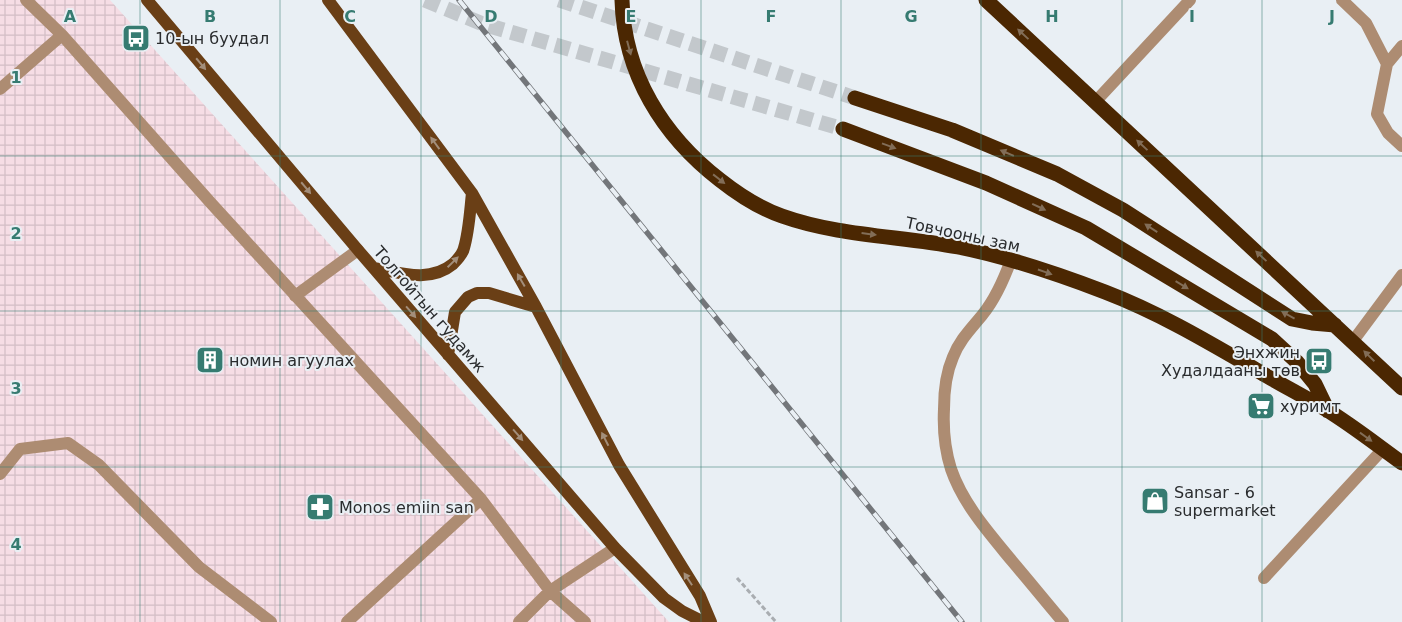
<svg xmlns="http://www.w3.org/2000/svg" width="1402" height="622" viewBox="0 0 1402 622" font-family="'DejaVu Sans',sans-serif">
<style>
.industrial{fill:url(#industrial-grid)}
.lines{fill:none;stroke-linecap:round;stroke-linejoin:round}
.highway-tunnel{stroke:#c3c8cc;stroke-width:15;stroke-dasharray:15 8;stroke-linecap:butt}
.path{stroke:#a9adb1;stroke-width:3;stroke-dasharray:5 2.5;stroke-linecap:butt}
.minor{stroke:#ad8c72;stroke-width:12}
.major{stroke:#6a3f16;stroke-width:12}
.highway{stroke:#4b2702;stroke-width:15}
.rail-casing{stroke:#73767a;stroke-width:5.5}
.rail{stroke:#e9eff4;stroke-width:4;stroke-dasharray:11;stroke-linecap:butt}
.oneway{fill:#826d57}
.oneway2{fill:#a38e7a}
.grid{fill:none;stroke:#367b71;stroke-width:1;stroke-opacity:0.55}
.labels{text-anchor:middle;stroke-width:4;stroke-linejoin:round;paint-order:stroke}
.poi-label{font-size:16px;fill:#2a2c2e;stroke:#e9eff4;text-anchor:start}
.street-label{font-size:16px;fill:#2a2c2e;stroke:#e9eff4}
.grid-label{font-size:16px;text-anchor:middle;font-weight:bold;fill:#367b71;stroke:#e9eff4;stroke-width:4;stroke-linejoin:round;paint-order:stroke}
</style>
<defs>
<pattern id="industrial-grid" width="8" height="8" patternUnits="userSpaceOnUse" patternTransform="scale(1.25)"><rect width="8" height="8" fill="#f6dde5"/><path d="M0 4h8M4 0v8" fill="none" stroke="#d3bec5"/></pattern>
</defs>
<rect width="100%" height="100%" fill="#e9eff4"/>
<path class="industrial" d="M0,0h110l559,622h-669z"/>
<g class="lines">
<path class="highway-tunnel" d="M425,0l58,24 360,105
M559,0l296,98"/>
<path class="path" d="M737,578l39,44"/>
<path class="minor" d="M26,0l36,35 148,167 271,297 69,92 35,31
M1342,0l24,23 21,41 -10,50 11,19 14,13
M1387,64l15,-18
M0,89l62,-54
M1096,101l94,-101
M1011,260c-7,19 -15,38 -28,54 -11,14 -23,25 -30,43 -7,16 -9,35 -9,52 -1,20 1,41 7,60 12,35 38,64 61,92 17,20 34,41 51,61
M295,296l63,-46
M1353,341l49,-66
M0,474l20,-25 48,-6 31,22 100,102 72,55
M1264,578l119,-129
M347,622l134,-123
M519,622l31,-31 65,-43"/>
<path class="major" d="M147,0l211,250 257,298 49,50 18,13 22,11
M328,0l144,193 64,114 83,158 81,131 11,26
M374,268c27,5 56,15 79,-4 4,-4 10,-11 11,-16 5,-17 6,-37 8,-55
M448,355l7,-43 13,-15 9,-4h12l47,14"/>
<path class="highway" d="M622,0c2,74 41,136 98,180 19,15 39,28 62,36 56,20 118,20 176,31 50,10 100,27 147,45 55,21 105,51 155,80 22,13 45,25 67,38 26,16 50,35 75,53
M986,0l416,388
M855,98l97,32 105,44 66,36 169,109 20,4 23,2
M843,129l143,54 100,45 186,111 25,23 18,22 13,27"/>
<defs>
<path id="rail" d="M459,0l503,622"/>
</defs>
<use href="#rail" class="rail-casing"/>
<use href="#rail" class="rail"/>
</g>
<defs><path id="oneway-solid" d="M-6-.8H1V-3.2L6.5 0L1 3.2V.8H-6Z" transform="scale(1.25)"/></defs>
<g class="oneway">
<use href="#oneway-solid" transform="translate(1023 34) rotate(-137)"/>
<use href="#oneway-solid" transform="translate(629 48) rotate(75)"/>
<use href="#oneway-solid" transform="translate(1142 145) rotate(-137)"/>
<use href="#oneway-solid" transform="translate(889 146) rotate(20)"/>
<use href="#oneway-solid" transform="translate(1007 153) rotate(-157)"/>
<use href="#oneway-solid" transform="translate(719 179) rotate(38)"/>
<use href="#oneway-solid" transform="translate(1039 207) rotate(25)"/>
<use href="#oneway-solid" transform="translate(1151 228) rotate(-147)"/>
<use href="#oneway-solid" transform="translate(869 234) rotate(7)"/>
<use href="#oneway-solid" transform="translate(1261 256) rotate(-137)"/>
<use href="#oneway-solid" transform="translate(1045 272) rotate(19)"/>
<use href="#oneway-solid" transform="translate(1182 285) rotate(31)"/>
<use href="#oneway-solid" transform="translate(1288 315) rotate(-151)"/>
<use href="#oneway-solid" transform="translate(1369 356) rotate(-136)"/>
<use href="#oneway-solid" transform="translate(1366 437) rotate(36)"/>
</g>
<g class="oneway2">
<use href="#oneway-solid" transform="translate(201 64) rotate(50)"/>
<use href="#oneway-solid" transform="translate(435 143) rotate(-126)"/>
<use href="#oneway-solid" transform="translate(306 188) rotate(50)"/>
<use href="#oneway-solid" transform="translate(453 262) rotate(-44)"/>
<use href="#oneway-solid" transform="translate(521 280) rotate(-120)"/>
<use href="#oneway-solid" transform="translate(411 312) rotate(49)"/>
<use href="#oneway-solid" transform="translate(518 435) rotate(49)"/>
<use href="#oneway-solid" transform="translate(605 439) rotate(-117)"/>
<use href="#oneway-solid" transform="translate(688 579) rotate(-123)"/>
</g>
<path class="grid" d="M140,0v622M280,0v622M421,0v622M561,0v622M701,0v622M841,0v622M981,0v622M1122,0v622M1262,0v622M0,156h1402M0,311h1402M0,467h1402"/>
<defs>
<symbol id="bus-square" viewBox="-11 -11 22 22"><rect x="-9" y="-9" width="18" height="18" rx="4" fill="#367b71" stroke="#e9eff4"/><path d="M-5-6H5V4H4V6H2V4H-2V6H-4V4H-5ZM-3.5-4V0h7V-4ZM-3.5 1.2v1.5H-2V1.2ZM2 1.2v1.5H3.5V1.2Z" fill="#fff"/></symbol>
<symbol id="building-square" viewBox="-11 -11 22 22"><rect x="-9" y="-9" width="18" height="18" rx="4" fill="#367b71" stroke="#e9eff4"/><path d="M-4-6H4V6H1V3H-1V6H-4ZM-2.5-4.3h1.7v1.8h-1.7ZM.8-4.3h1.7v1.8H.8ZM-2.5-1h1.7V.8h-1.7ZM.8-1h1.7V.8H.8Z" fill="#fff"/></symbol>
<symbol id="supermarket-square" viewBox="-11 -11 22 22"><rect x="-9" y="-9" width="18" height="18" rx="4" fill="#367b71" stroke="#e9eff4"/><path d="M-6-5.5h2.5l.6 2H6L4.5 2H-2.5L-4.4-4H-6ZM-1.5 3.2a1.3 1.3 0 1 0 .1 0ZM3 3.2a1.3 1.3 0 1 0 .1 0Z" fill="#fff"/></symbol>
<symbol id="shop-square" viewBox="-11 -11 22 22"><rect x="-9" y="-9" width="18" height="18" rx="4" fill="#367b71" stroke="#e9eff4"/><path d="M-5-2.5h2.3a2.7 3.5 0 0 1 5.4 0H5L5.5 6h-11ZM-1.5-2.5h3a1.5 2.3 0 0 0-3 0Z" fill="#fff"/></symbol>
<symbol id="pharmacy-square" viewBox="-11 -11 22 22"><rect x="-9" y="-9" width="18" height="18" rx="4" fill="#367b71" stroke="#e9eff4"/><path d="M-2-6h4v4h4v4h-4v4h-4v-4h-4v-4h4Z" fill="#fff"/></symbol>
</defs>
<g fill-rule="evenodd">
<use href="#bus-square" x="120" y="22" width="32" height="32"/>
<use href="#building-square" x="194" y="344" width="32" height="32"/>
<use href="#bus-square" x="1303" y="345" width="32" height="32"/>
<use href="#supermarket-square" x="1245" y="390" width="32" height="32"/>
<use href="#shop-square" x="1139" y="485" width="32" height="32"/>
<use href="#pharmacy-square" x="304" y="491" width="32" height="32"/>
</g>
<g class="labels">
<g class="poi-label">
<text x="155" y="44">10-ын буудал</text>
<text x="1300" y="358" text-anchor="end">Энхжин<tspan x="1300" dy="18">Худалдааны төв</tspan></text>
<text x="229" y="366">номин агуулах</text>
<text x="1280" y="412">хуримт</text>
<text x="1174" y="498">Sansar - 6<tspan x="1174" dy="18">supermarket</tspan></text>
<text x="339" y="513">Monos emiin san</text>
</g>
<g class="street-label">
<text transform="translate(963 234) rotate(12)" y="6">Товчооны зам</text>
<text transform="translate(430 309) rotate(49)" y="6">Толгойтын гудамж</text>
</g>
</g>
<g class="grid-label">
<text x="70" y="22">A</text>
<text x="210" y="22">B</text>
<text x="350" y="22">C</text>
<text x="491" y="22">D</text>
<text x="631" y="22">E</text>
<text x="771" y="22">F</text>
<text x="911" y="22">G</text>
<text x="1052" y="22">H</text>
<text x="1192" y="22">I</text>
<text x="1332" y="22">J</text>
<text x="16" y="83">1</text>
<text x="16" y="239">2</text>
<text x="16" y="394">3</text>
<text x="16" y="550">4</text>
</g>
</svg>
